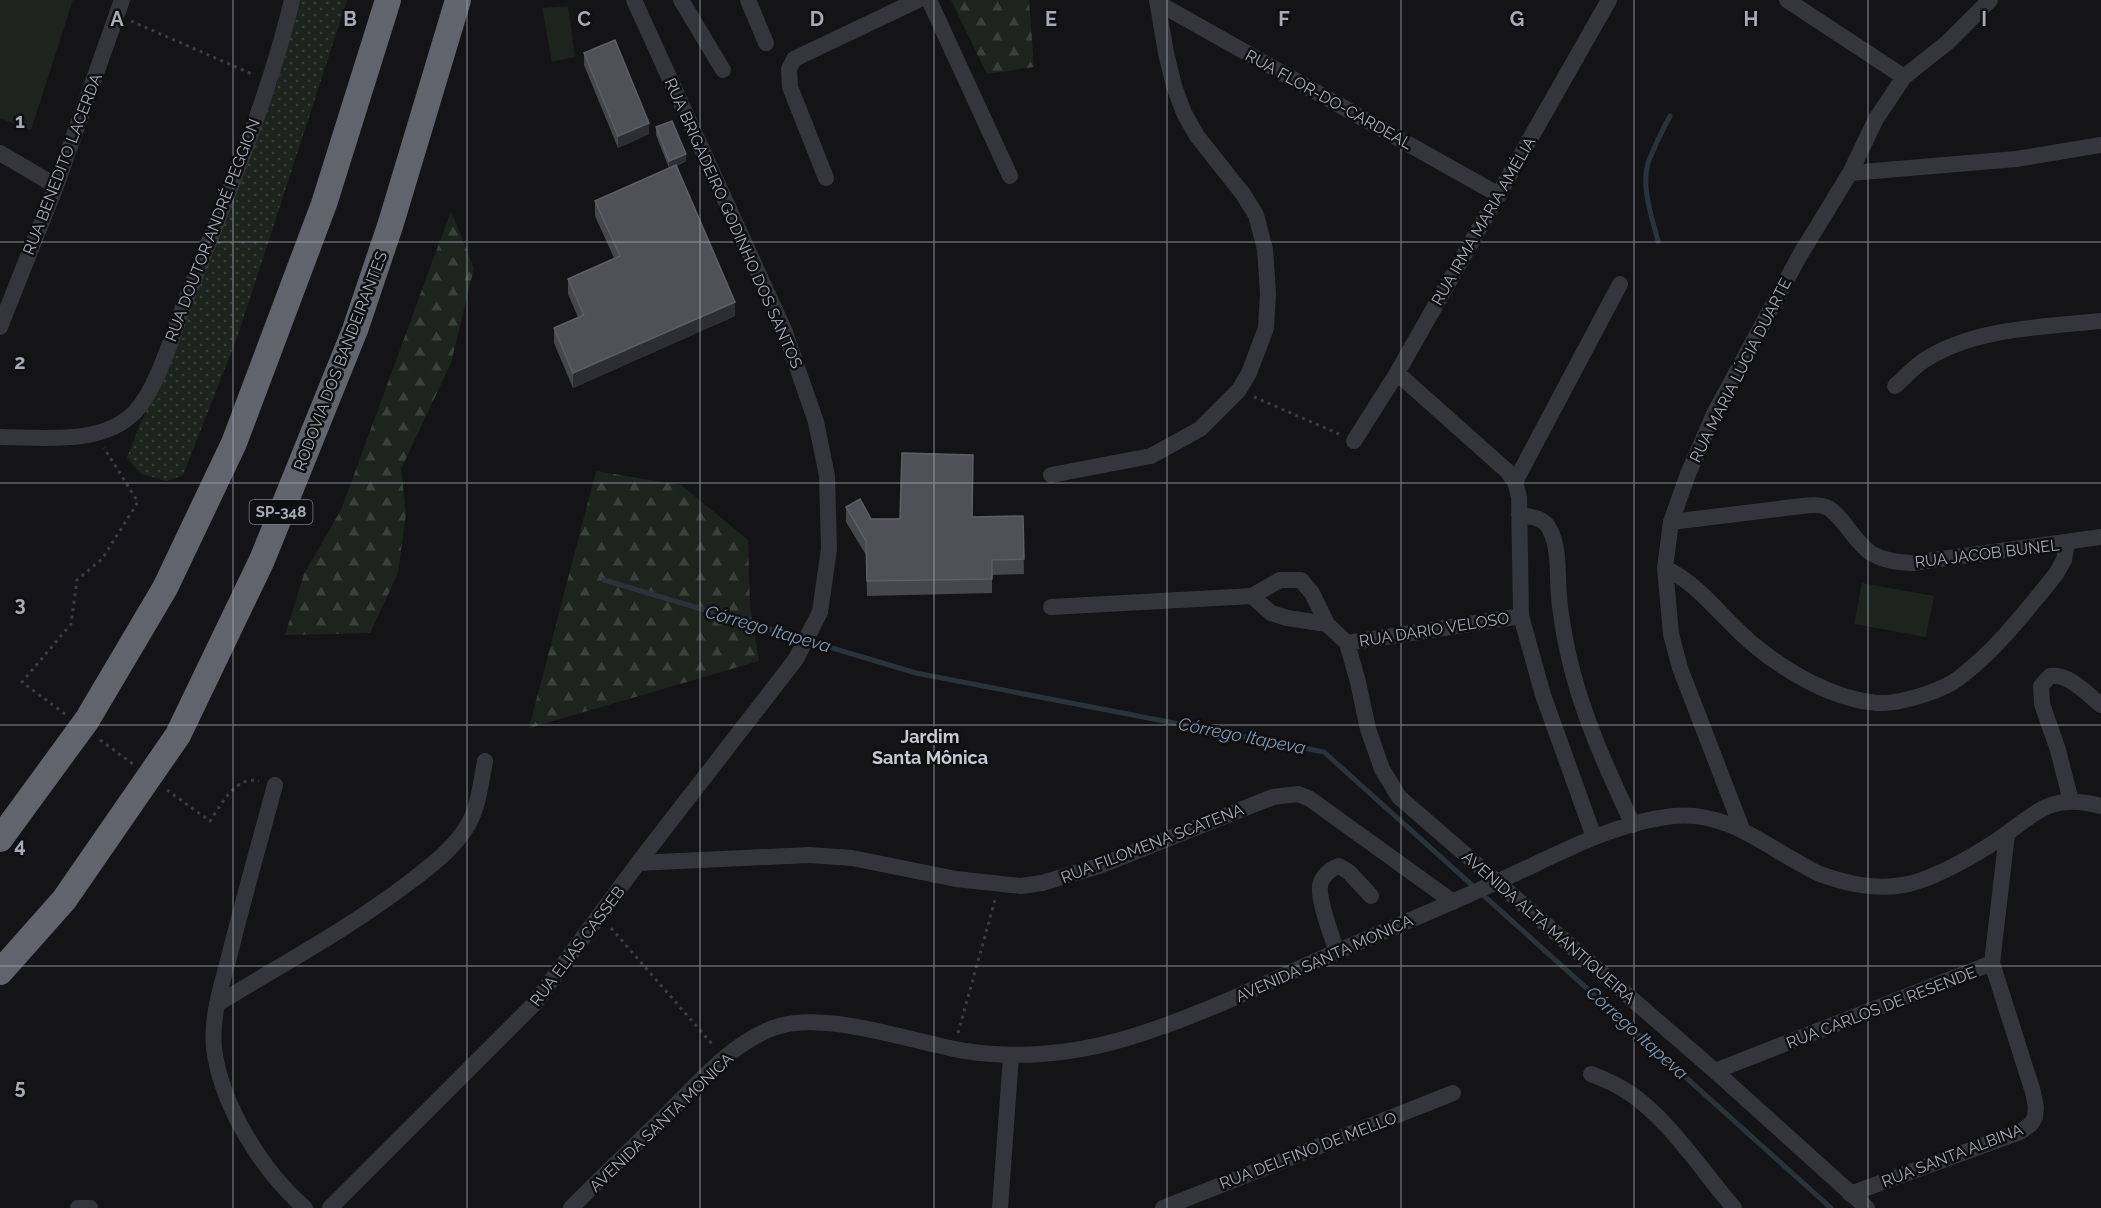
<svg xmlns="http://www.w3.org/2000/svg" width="2101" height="1208" viewBox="0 0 2101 1208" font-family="Raleway,sans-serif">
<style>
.grass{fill:url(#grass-dots)}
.forest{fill:url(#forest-firs)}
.garden{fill:#1c241d}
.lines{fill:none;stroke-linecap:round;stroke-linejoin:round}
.stream{stroke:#2a333a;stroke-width:5}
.path{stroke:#3b3d42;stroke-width:3;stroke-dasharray:3 4.5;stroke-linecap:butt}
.minor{stroke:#35363b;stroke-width:16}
.highway{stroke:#61646c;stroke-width:26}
.wall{fill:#45474b}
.shaded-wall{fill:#2d2e31}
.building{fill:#505157;stroke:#5d5f66;stroke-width:1.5}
.grid{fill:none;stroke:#a6abb6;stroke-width:1.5;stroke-opacity:0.55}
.labels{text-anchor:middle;stroke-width:5;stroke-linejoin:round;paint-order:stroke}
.shield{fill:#0f0f11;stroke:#797c84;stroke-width:1.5}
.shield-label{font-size:15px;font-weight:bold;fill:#a6abb6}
.street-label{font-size:16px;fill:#a6abb6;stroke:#0f0f11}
.water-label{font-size:18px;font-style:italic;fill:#7c98b2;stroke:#0f0f11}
.neighbourhood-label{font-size:18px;font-weight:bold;fill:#c7cad2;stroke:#0f0f11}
.grid-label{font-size:20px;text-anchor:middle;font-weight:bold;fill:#a6abb6;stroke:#0f0f11;stroke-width:5;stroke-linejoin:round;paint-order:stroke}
</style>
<defs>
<pattern id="grass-dots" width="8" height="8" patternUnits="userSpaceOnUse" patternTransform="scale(1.5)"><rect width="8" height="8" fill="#1c241d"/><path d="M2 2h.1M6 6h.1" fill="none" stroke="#3a413c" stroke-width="1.8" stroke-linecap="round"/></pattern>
<pattern id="forest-firs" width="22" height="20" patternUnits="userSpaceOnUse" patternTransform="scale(1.5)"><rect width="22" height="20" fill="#1c241d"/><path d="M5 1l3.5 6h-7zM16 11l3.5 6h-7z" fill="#3a413c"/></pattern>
</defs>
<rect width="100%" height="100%" fill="#141416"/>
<path class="grass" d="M300,0h47l-109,335 -55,140 -16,6 -26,-7 -14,-16 13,-34 23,-46 54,-146 60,-148z"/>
<path class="forest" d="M951,0h78l5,67 -47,7z
M451,211l23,57 -23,95 -50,106 5,44 -8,60 -28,60 -85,2 19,-61 37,-64z
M596,471l85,14 67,55 2,65 9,56 -230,67z"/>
<path class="garden" d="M0,0h73l-42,130 -31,-12z
M568,6l7,51 -23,5 -10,-54z
M1862,583l72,13 -8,41 -72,-13z"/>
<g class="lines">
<path class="stream" d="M1658,241c-6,-23 -17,-54 -10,-78 6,-16 14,-32 22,-47
M604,580l312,93 408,79 507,456"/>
<path class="path" d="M131,21l123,54
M1254,397l85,37
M65,714l-43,-32 49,-58 6,-44 25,-21 36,-57 -34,-54
M100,740l33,24
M167,790l43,31c11,-16 26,-46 49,-40
M611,928l102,117
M958,1033l37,-133"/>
<path class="minor" d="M681,0l42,70
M748,0l18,43
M929,0l81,176
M1787,0l117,77
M1158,3l341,192
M0,153l56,33
M1850,173l166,-14 85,-14
M826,178l-36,-91 -1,-18 5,-10 124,-59
M0,327l56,-141 66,-186
M1397,373l110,98 8,11 4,15 2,119 22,79 51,142
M1895,386c9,-8 18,-18 28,-25 50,-33 119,-34 178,-40
M0,437c42,0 102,9 135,-25 22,-23 37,-77 49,-107 39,-100 83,-200 108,-305
M1354,441l43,-68 212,-373
M1051,475l100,-19 49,-27 39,-39 10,-17 17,-45 2,-35 -3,-44 -9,-34 -13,-21 -46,-58 -13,-23 -10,-27 -8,-33 -9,-53
M1515,482l105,-198
M1519,515c13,2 25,2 31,15 10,19 7,47 9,68 2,18 5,37 9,55 13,60 39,116 65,172
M1671,522l131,-16c8,-1 17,-2 24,1 15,6 28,35 45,46 13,8 26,9 41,10l189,-26
M1665,568c36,17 59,53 89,77 34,28 79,54 123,58 16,1 34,-4 49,-9 12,-4 24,-9 33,-16 38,-29 67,-67 97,-104l8,-14 3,-17
M1252,596l19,17 16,5 40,6
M1051,607l201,-11 28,-16h21l11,13 15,31 20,19 11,39 10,47 14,40 17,28 316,274 152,137
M1347,643l174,-27
M275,785c-15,56 -31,112 -45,168 -8,31 -19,63 -16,95 7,57 48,123 91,160
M2071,801l-13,-51 -16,-46 -1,-18 9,-10c19,-3 37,18 51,29
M1742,829l-62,-161 -9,-34 -6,-66 6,-46 17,-48 27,-62 85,-157 50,-82 26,-54 28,-42 44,-35 42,-42
M638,863l171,-8 43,3 104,21 65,7 21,-3 57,-17 174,-69 25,-3 12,5 143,103
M1337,952c-5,-15 -19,-52 -17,-66 1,-9 11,-18 19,-20l10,6 22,24
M217,1004c64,-39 131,-75 190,-120 23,-17 48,-36 62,-61 10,-19 12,-41 16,-62
M1715,1071l277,-108
M1591,1074c13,5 25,10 37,18 40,26 75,80 106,116
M1850,1194l170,-62 11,-8 4,-7 1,-10 -3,-15 -41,-129 15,-129
M78,1208h12
M330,1208l204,-204 104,-141 158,-204 24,-47 9,-63 -2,-73 -11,-54 -31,-90 -151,-332
M571,1208c32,-32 64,-63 97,-95 31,-31 63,-69 105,-85 50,-19 138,14 192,23 53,8 107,3 159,-12 68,-20 132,-51 196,-80 60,-26 120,-51 179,-78 56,-25 112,-58 174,-65 45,-5 80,20 117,42 10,5 20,12 30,16 27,10 55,16 83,11 31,-5 80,-34 106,-53 33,-25 48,-38 92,-26
M1000,1208l11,-152
M1163,1208l290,-115"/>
<path class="highway" d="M0,839l87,-119 78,-132 69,-145 90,-239 64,-204
M0,972l64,-72 114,-165 84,-175 93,-230 36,-107 67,-223"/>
</g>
<path class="wall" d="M584,53l65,81 -31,14 -34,-83z
M656,127l30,34 -9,5 58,150 -162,72 -19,-45v-15l24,-11 -10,-23v-15l46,-21 -19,-42v-15l74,-33 -13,-33z
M846,507l25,12 152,-3 1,58 -32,1v18l-125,3 -1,-41 -20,-33z"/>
<path class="shaded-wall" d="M649,123v11l-31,14v-12z
M686,154v7l-17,8v-8z
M735,302v14l-162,72v-15z"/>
<path class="building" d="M615,40l34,83 -31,13 -34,-83z
M672,121l14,33 -17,7 -13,-34z
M676,165l59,137 -162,71 -19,-45 30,-13 -16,-36 52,-23 -25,-55z
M902,453l71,2 -1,62 51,-1 1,43 -32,1v19l-125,2 -1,-40 -20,-34 14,-8 11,20h29z"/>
<path class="grid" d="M233,0v1208M467,0v1208M700,0v1208M934,0v1208M1167,0v1208M1401,0v1208M1634,0v1208M1868,0v1208M0,242h2101M0,483h2101M0,725h2101M0,966h2101"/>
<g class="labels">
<rect class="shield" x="249.5" y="500" width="63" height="24" rx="4.5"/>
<g class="shield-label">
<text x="281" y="517">SP-348</text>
</g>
<g class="street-label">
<text transform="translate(1329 99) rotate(29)" y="6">RUA FLOR-DO-CARDEAL</text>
<text transform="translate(62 164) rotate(-69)" y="6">RUA BENEDITO LACERDA</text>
<text transform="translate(1483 221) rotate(-60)" y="6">RUA IRMA MARIA AMÉLIA</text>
<text transform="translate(734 223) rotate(66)" y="6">RUA BRIGADEIRO GODINHO DOS SANTOS</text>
<text transform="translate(212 230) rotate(-69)" y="6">RUA DOUTOR ANDRÉ PEGGION</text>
<text transform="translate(340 361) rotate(-69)" y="6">RODOVIA DOS BANDEIRANTES</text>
<text transform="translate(1740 370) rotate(-63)" y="6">RUA MARIA LÚCIA DUARTE</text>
<text transform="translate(1987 553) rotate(-7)" y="6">RUA JACOB BUNEL</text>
<text transform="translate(1434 629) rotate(-9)" y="6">RUA DARIO VELOSO</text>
<text transform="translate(1152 843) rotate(-21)" y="6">RUA FILOMENA SCATENA</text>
<text transform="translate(1549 927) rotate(41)" y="6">AVENIDA ALTA MANTIQUEIRA</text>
<text transform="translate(577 946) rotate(-53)" y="6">RUA ELIAS CASSEB</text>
<text transform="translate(1324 958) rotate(-24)" y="6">AVENIDA SANTA MONICA</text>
<text transform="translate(1881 1007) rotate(-21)" y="6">RUA CARLOS DE RESENDE</text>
<text transform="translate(661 1122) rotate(-44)" y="6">AVENIDA SANTA MONICA</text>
<text transform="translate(1308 1150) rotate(-21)" y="6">RUA DELFINO DE MELLO</text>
<text transform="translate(1952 1155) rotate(-21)" y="6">RUA SANTA ALBINA</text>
</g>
<g class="water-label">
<text transform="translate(768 629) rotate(16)" y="6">Córrego Itapeva</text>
<text transform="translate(1242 736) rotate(11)" y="6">Córrego Itapeva</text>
<text transform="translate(1637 1033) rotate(42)" y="6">Córrego Itapeva</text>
</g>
<g class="neighbourhood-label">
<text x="930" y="743">Jardim<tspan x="930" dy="21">Santa Mônica</tspan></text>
</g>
</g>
<g class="grid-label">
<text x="117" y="26">A</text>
<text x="350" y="26">B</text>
<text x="584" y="26">C</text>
<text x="817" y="26">D</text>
<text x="1051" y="26">E</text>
<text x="1284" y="26">F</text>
<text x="1517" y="26">G</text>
<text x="1751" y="26">H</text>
<text x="1984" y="26">I</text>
<text x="20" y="128">1</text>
<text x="20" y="369">2</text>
<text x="20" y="611">3</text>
<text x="20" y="852">4</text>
<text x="20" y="1094">5</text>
</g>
</svg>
